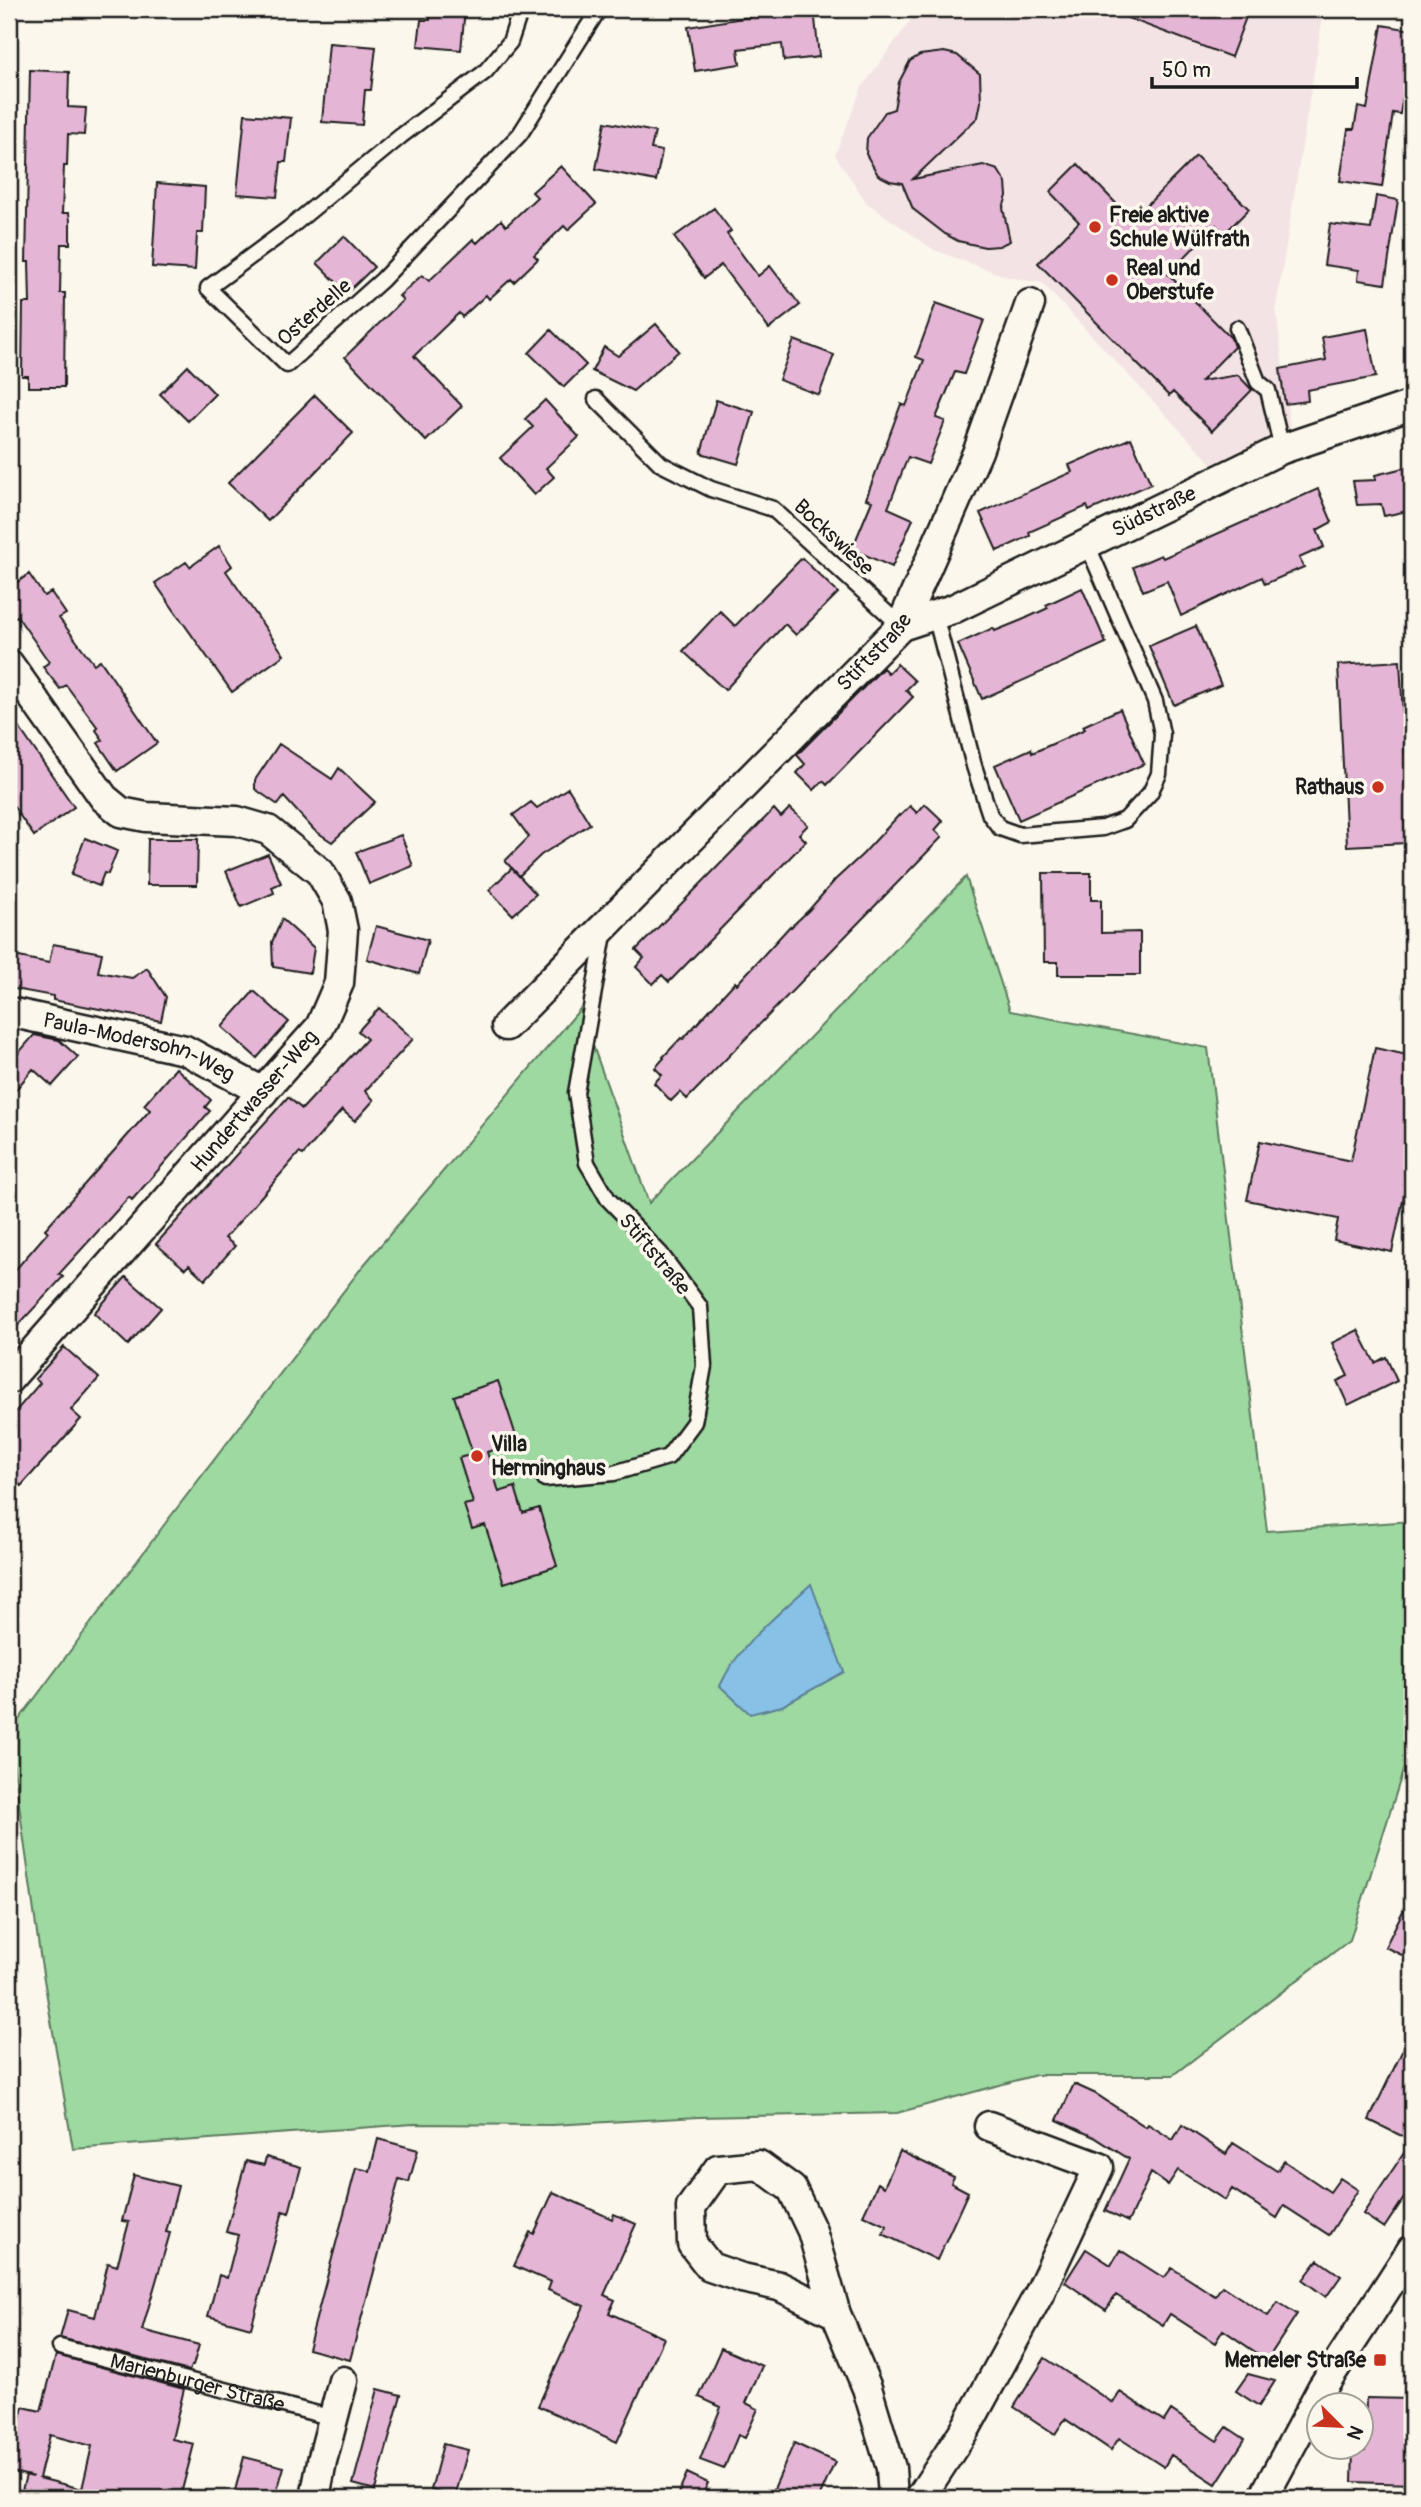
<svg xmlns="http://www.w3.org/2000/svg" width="1421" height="2507" viewBox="0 0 1421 2507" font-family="Pangolin,sans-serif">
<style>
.built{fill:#f4e3e5}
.green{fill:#9dd9a0;stroke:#5c7a5e;stroke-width:2}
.water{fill:#87c1e6;stroke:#5c7f95;stroke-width:2}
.building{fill:#e5b5d6;stroke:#1c1c1c;stroke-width:2;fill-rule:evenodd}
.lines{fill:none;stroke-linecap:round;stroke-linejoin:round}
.lane-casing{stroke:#1c1c1c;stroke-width:19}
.street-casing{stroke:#1c1c1c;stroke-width:33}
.lane{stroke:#fbf7ec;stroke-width:14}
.street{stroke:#fbf7ec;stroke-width:28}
.poi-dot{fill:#c8321e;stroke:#fbf7ec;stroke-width:2.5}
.labels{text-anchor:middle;stroke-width:7;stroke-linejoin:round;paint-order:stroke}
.poi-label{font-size:21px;font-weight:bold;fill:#1c1c1c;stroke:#fbf7ec;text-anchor:start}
.street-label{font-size:21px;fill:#1c1c1c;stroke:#fbf7ec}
</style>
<rect width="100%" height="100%" fill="#fbf7ec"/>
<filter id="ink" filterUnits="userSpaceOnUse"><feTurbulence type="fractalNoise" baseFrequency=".0143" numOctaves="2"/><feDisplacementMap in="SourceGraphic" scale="14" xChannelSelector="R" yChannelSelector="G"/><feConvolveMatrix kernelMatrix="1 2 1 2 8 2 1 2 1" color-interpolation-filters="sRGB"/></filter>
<g filter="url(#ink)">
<path class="built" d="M919,9h405l-48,299 14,121 -78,35 -170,-181 -34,-6 -74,-27 -67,-47 -32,-48 27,-68z"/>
<path class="green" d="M966,877l44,134 198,37 59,483 145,-10v221l-62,198 -177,135h-137l-139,38 -198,4 -147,8 -139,-1 -340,25 -32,-187 -32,-229 158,-212 196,-255 217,-257 69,194z"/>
<path class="water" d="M811,1584l33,88 -62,34 -32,8 -30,-28c18,-41 59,-72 91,-102z"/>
<path class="building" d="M431,9h34l-4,41 -43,-4 3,-26h9z
M814,9l5,48 -35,4 -2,-17 -44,5 2,15 -45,7 -7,-44 79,-13z
M1110,9h139l-18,48 -122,-46z
M1382,25l30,5v57l-7,-2 -5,29 -7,-1 -11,74 -42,-6 8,-52h6l4,-22 9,2z
M329,43l47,4 -5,43h-6l-3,35 -40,-3z
M944,52l13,3 23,19 1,28 -3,15 -65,62 70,-14 15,5 8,13 1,13 -4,12 7,33 -11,5 -14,1 -14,-3 -13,-3 -13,-7 -32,-25 -11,-26 -12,-2 -12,-6 -12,-21 1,-16 18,-26 9,-3 5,-27 11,-21 10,-6z
M30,70l39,2 -1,35 18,1 -2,27 -16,-1 -1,32h-3l-2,47h7l1,8v23h-9l-1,49h5l-1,94h-36v-11h-6l1,-73h7l-1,-41h-3z
M245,114l46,4 -5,44h-5l-4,35 -40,-3z
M605,122l50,10 -4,17 11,2 -6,30 -60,-12z
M1196,156l53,53 -25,25 -8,-9 -48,49 63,64 3,9 -33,34 37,-6 14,15 -40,41 -39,-39 -4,4 -131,-133 41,-41 -29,-30 28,-28 54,56z
M561,166l35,38 -28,26 -4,-4 -30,29 4,4 -24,23 -3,-3 -22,20 -3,-4 -24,22 -3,-4 -45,43 48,50 -36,35 -81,-84 58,-57 -4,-4 23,-21 7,6 44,-42 4,4 24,-23 5,6 31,-29 -5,-5z
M157,183l48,4 -2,46h-6l-2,37 -43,-3z
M1376,196l22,4 -13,84 -27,-4 1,-10 -35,-5 6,-41 41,5z
M714,208l17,23 -4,3 31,42 12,-10 30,39 -31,24 -48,-64 -17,13 -30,-41z
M344,236l30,31 -27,26 -30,-30z
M936,303l48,17 -20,54 -9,-2 -19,46 9,3 -17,43 -20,-7 -20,51 25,11 -21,48 -40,-18 20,-48 -6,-2 35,-95 5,2 18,-46 -8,-3z
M656,324l23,27 -46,40 -41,-20 12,-24 14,9z
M1367,329l9,48 -69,13 1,11 -23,3 -5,-35 46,-9 -4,-23z
M551,330l35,35 -22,22 -35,-34z
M794,340l40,15 -15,40 -40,-15z
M188,366l27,28 -27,27 -28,-27z
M315,395l38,38 -85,88 -40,-38z
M545,400l34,37 -33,31 8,9 -20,18 -34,-37 33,-31 -8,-8z
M716,400l38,12 -16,52 -37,-11z
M1131,438l20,46 -62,27 -2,-5 -58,26 1,4 -33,15 -17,-38 92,-41 -3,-7z
M1412,466v44l-28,6 -3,-12 -24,1 -4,-24 23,-1 -1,-5z
M1318,489l14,33 -15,8 7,17 -25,11 5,9 -39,17 -3,-7 -81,39 -14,-35 -24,10 -10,-24 28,-12 2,3z
M219,546l13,20 -6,5 58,84 -52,37 -77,-109 31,-21 4,5z
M802,558l36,35 -42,42 -11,-11 -60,66 -42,-39 37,-40 15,15z
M29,574l15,22 7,-4 15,22 -7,4 35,46 6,-4 57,83 -40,28 -19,-28 5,-3 -7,-10 2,-2 -32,-43 -6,4 -17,-22 6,-5 -32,-46 -8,5v-33z
M1082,588l24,55 -124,56 -24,-55 35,-16 2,3 27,-11 26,-12 -2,-3z
M1196,626l25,59 -47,20 -25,-59z
M1400,661l5,92 7,-1v68l-7,1 1,22 -59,3 -9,-181z
M897,664l18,17 -9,9 7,7 -86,88 -4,-4 -9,9 -17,-17 8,-9 -8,-9 86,-87 5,5z
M1120,709l24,55 -125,56 -24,-55 36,-16 1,4 27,-12 26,-12 -2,-3z
M9,713l65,94 -40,29 -25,-36z
M279,744l53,35 7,-11 36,34 -43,40 -18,-12 -30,-33 -6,8 -23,-16v-9z
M568,788l22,36 -49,31 -22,21 -14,-15 24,-24 -16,-22 18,-13 6,6z
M925,804l18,17 -8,9 7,7 -255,262 -7,-7 -9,9 -17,-18 8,-8 -7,-7 9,-10 -1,-1 18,-19 2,1 52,-57 2,2 53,-58 1,1 18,-17 26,-30 28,-26 36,-39 1,1 10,-10 7,7z
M790,808l18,17 -9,9 7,7 -137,141 -7,-7 -9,9 -17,-17 8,-9 -8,-8 138,-141 7,8z
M401,835l12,31 -44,18 -13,-32z
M85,838l32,13 -9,23 -4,-1 -5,13 -28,-11z
M148,839h50l-1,46h-50z
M268,854l13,29 -9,4 2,6 -33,14 -15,-36z
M512,868l24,26 -23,21 -24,-25z
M1043,873h48v27h10v33l39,-1v43h-82v-13h-14z
M282,919l32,29 -4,25 -37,-6 -1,-25z
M376,926l52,14 -9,34 -52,-15z
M53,944l49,9 -4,19 34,6 15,-10 19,29 -5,24 -108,-21v-4l-44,-8v-33l40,8z
M254,991l35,31 -32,36 -35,-31z
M379,1008l34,31 -48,52 9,9 -19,21 -13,-11 -39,45 -4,-2 -74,85 10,8 -30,34 -16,-15 -4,4 -29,-25 132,-147 14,12 65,-70 -9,-8z
M34,1035l25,5 19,17 -26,29 -19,-17 -24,29v-34z
M1375,1048l37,8v103l-20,93 -58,-12 4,-21 -91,-19 13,-59 91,20z
M176,1068l35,32 -6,7 5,4 -78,89 -3,-3 -70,77 4,3 -54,58v-58l39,-45 -3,-3 105,-119 -6,-5z
M126,1277l35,31 -33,37 -34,-32z
M1358,1330l17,33 11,-6 11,24 -49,24 -11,-24 11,-5 -16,-33z
M64,1347l35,31 -28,32 10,9 -60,67 -12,-11v-56l31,-36 -5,-4z
M498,1381l20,61 -31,10 12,40 16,-5 8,26 16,-5 18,58 -53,17 -19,-58 -13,4 -8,-24 9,-2 -14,-45 14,-4 -19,-58z
M1412,1893v67l-27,-13z
M1412,2031v155l-28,42 -21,-14 49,-73 -43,-21z
M1074,2084l22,10 50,33 2,-3 25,16 9,-15 44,29 7,-11 44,28 7,-10 46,31 10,-14 18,12 -29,45 -45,-29 -7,12 -45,-29 -7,11 -47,-30 -10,15 -17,-12 -23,49 -23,-11 24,-52 -35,-22 -37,-17z
M378,2139l40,11 -9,32 -10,-3 -49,181 -42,-11 48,-181 14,3z
M900,2151l54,26 -3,6 17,9 -31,68 -54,-26 4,-8 -24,-11 15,-32 6,4z
M266,2157l35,10 -12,46 -6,-2 -32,117 -43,-12 11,-41 8,3 11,-43 -12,-3 20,-71 18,4z
M134,2175l44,11 -12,46 4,1 -28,97 57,15 -6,21h-2l-2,5 -129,-33 8,-28 27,7 13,-54 9,3 12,-44 -7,-1z
M553,2192l59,27 2,-5 22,10 -32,71 11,5 -6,13 55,25 -47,104 -79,-36 46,-100 -36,-16 3,-8 -37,-16 16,-34 4,2z
M1086,2249l25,16 9,-15 44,28 8,-10 43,28 7,-10 46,30 10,-14 19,12 -30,46 -44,-30 -8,13 -45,-29 -7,11 -47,-30 -10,15 -41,-28z
M1318,2260l23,16 -15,21 -23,-17z
M721,2348l41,18 -16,37 12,6 -13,29 -7,-3 -14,34 -24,-9 21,-53 -22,-10z
M56,2355l128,34 -12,50 22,5 -14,54h-160l6,-23 7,2 -24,-6v-28l4,1 10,-37 18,4zM50,2435l42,11 -10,43 -43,-11z
M1045,2358l68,45 7,-11 44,29 7,-11 46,31 10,-14 18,12 -29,45 -45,-29 -7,12 -45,-29 -8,12 -46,-31 -10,15 -41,-27z
M1248,2374l27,7 -16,25 -23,-15z
M378,2389l23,6 -26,95 -22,-6z
M1366,2398l46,1v85l-60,-2 1,-32h12z
M794,2443l41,19 -16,36h-49z
M443,2444l25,6 -13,47 -24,-7z
M244,2457l40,10 -9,31h-42z
M687,2473l21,10 -7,15h-25z"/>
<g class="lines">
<defs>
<g id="lane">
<path d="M521,9l-11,33 -25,30 -84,64 -113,93 -80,59 79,77 95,-85 138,-146 79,-125"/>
<path d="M1237,328l21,54 10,8 14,59"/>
<path d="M596,399l65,65 50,25 62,20 128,117"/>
<path d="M935,615l39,151 16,49 10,13 20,7 83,-7 22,-8 25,-27 9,-19 3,-40 -7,-33 -68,-157"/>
<path d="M545,1479l69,-6 54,-16 26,-35 10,-56 -4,-59 -40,-54 -52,-54 -21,-36 -11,-70 28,-159"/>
<path id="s1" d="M60,2347l273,71"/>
</g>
<g id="street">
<path id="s2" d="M901,626l52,-17 329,-160 130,-44"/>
<path d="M9,664l95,134 17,14 25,5 91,4 31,9 52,42 17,29 6,29 -4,53 -19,44 -311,352"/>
<path id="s3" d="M9,1012l176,38 78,42"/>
<path id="s4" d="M506,1026l395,-400 77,-175 52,-147"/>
<path d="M836,2314l-57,-28 -37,-8 -32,-11 -18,-23 -1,-37 27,-38 41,-4 33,24 20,42 24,83 31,74 24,80 2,30"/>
<path d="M315,2498l7,-37 21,-80"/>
<path d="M920,2498l47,-72 72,-132 60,-127 -110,-41"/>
<path d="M1263,2498l59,-110 90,-139"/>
</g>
</defs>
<use href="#lane" class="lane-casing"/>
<use href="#street" class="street-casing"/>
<use href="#lane" class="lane"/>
<use href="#street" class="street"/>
</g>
</g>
<g class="poi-dot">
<circle cx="1095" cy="227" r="7"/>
<circle cx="1112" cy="280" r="7"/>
<circle cx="1378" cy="787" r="7"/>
<circle cx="477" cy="1456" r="7"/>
<rect x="1373" y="2353" width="14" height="14" rx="3.5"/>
</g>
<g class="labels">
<g class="poi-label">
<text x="1109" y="222">Freie aktive<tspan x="1109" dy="24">Schule Wülfrath</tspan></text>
<text x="1126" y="275">Real und<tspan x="1126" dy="24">Oberstufe</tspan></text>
<text x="1364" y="794" text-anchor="end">Rathaus</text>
<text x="491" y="1451">Villa<tspan x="491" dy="24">Herminghaus</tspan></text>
<text x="1366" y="2367" text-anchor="end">Memeler Straße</text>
</g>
<g class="street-label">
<text transform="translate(314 312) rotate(-41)" y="7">Osterdelle</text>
<text dy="7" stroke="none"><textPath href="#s2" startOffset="278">Südstraße</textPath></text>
<text transform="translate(834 537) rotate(43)" y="7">Bockswiese</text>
<text dy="7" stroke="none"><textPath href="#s4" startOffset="525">Stiftstraße</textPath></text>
<text dy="7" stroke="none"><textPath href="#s3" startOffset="135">Paula-Modersohn-Weg</textPath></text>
<text transform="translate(254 1101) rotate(-49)" y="7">Hundertwasser-Weg</text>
<text transform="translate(655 1254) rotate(50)" y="7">Stiftstraße</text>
<text dy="7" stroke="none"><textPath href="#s1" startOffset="142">Marienburger Straße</textPath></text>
</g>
</g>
<rect width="1421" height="2507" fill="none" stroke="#fbf7ec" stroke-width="35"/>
<rect x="18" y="18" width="1386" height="2472" fill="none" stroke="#1c1c1c" stroke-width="2.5" filter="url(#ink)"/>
<g transform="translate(1340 2426) rotate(114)"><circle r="33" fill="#fbf7ec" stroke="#a29f99" stroke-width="2"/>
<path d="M0-5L12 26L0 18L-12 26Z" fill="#c8321e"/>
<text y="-10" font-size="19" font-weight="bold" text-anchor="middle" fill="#1c1c1c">N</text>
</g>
<path d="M1152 77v10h205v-10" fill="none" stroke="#1c1c1c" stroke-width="3.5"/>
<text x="1162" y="77" font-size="21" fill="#1c1c1c" stroke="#fbf7ec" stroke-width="5" paint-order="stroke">50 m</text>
</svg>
